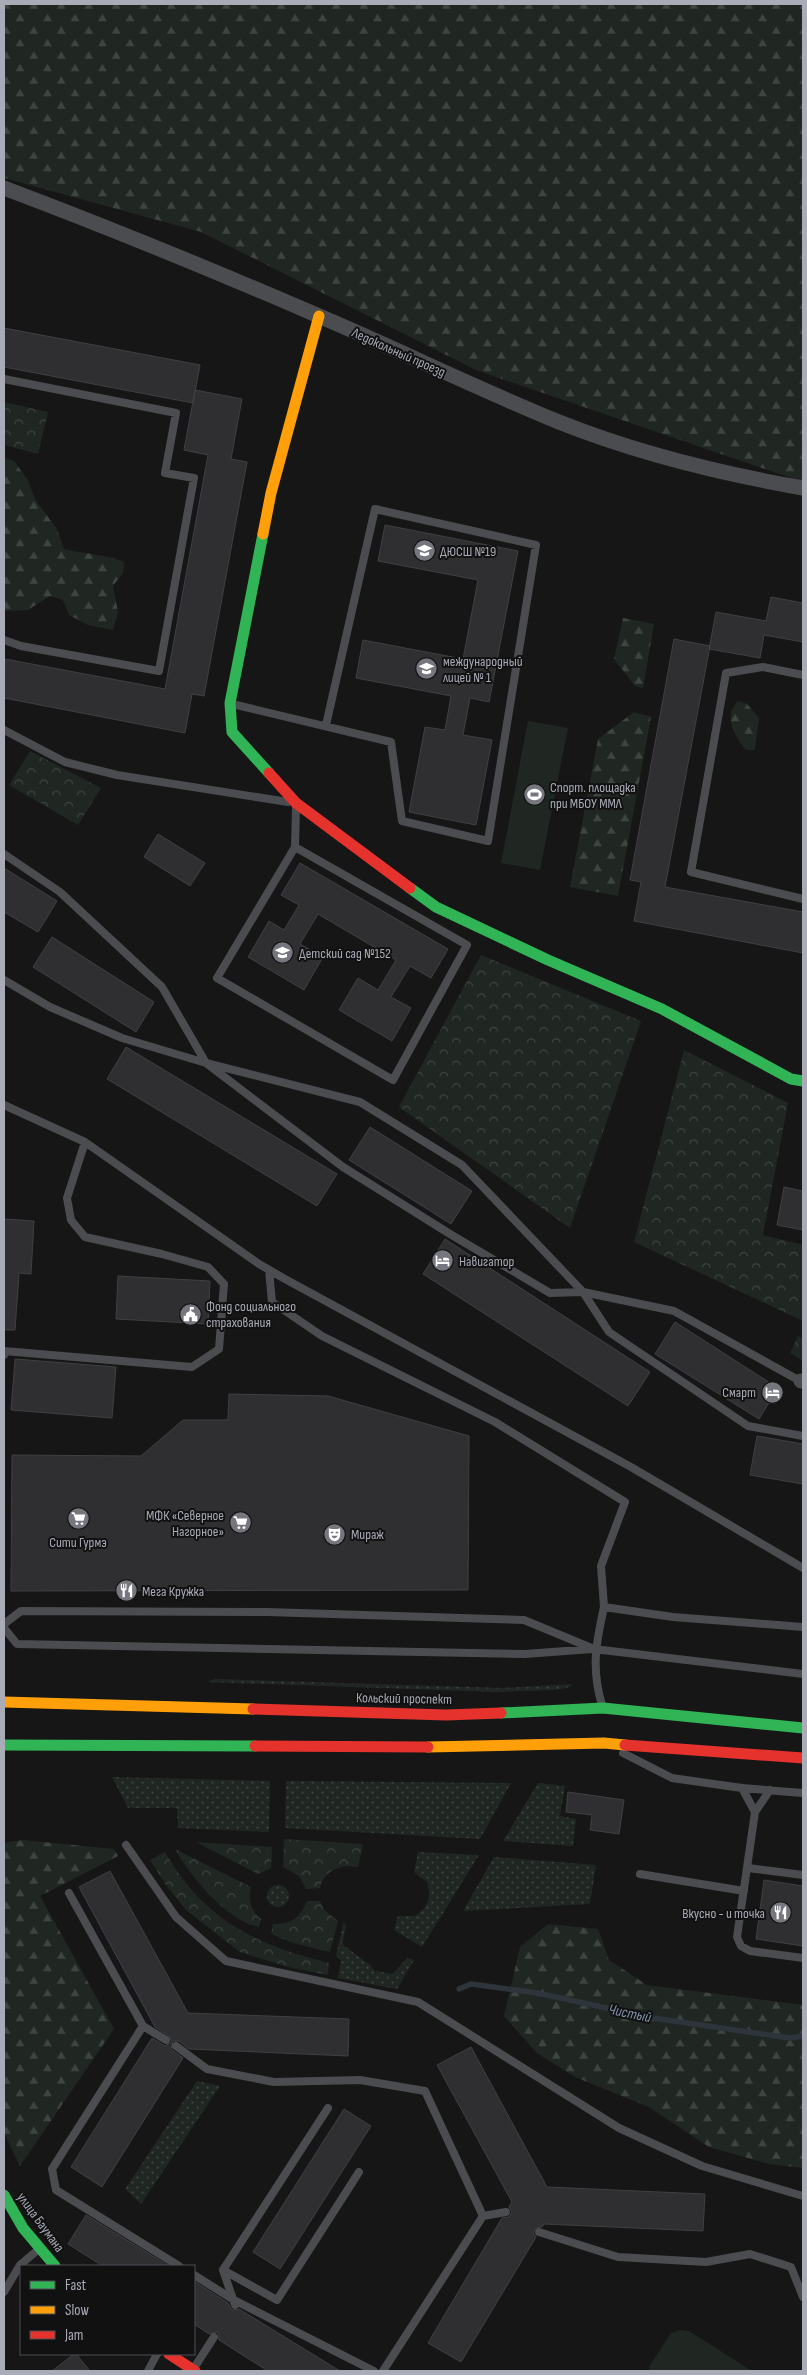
<svg xmlns="http://www.w3.org/2000/svg" width="807" height="2375" viewBox="0 0 807 2375" font-family="'Sofia Sans Condensed',sans-serif">
<style>
.grass{fill:url(#grass-dots)}
.forest{fill:url(#forest-firs)}
.park{fill:url(#park-crowns)}
.pitch{fill:#202722}
.lines{fill:none;stroke-linecap:round;stroke-linejoin:round}
.stream{stroke:#2e343b;stroke-width:5.5}
.building{fill:#2f2f31;stroke:#3f4043}
.lane{stroke:#4b4c4f;stroke-width:8}
.street{stroke:#4b4c4f;stroke-width:15}
.fast{stroke:#30b455;stroke-width:11}
.slow{stroke:#ff9f0a;stroke-width:11}
.jam{stroke:#e5322d;stroke-width:11}
.labels{text-anchor:middle;stroke-width:4;stroke-linejoin:round;paint-order:stroke}
.street-label{font-size:14px;fill:#a9abb6;stroke:#111112}
.poi-label{font-size:14px;fill:#a9abb6;stroke:#111112;text-anchor:start}
.water-label{font-size:15px;font-style:italic;fill:#8394ae;stroke:#111112}
</style>
<defs>
<pattern id="grass-dots" width="8" height="8" patternUnits="userSpaceOnUse" patternTransform="scale(1.25)"><rect width="8" height="8" fill="#202722"/><path d="M2 2h.1M6 6h.1" fill="none" stroke="#3e4440" stroke-width="1.8" stroke-linecap="round"/></pattern>
<pattern id="forest-firs" width="22" height="20" patternUnits="userSpaceOnUse" patternTransform="scale(1.25)"><rect width="22" height="20" fill="#202722"/><path d="M5 1l3.5 6h-7zM16 11l3.5 6h-7z" fill="#3e4440"/></pattern>
<pattern id="park-crowns" width="20" height="18" patternUnits="userSpaceOnUse" patternTransform="scale(1.25)"><rect width="20" height="18" fill="#202722"/><path d="M2 6a3 3 0 1 1 6 0M12 15a3 3 0 1 1 6 0" fill="none" stroke="#3e4440"/></pattern>
</defs>
<rect width="100%" height="100%" fill="#161617"/>
<path class="grass" d="M215,1679l288,9 70,-4 -6,4 -13,2 -57,2 -290,-10z
M112,1777l158,4 -1,51 -91,-4 -1,-20h-49z
M286,1781l225,2 -31,56 -195,-11z
M538,1783l27,3 -5,30 16,3 -3,27 -70,-5z
M418,1852l61,3 -57,92 -28,-17 4,-14h17c13,-8 17,-19 12,-34l-13,-10z
M494,1857l102,8 -6,39 -127,7z
M267 1896a11 11 0 1 1 22 0a11 11 0 1 1-22 0Z
M344,1922l2,5 -4,17 28,21 5,6 18,3 14,-16 7,2 -17,29 -59,-11 3,-17 -5,-6z
M197,2081l23,5 -79,118 -16,-15z"/>
<path class="forest" d="M4,4h799v478l-327,-112 -275,-138 -197,-54z
M4,458l10,3 13,18 9,22 21,28 7,20c21,5 40,5 60,13l-1,11 -10,13 5,26 -5,18 -25,-5 -19,-10 -6,-15 -13,-4 -22,14 -24,1z
M623,618l31,6 -11,64 -8,-2 -21,-27z
M738,701l9,3 12,14 -4,32h-9c-12,-15 -23,-34 -8,-49z
M634,712l17,5 -33,179 -48,-9 28,-148z
M23,1840l91,9 4,7 -78,40 74,133 -94,137 -16,-33v-290z
M548,1924l50,5 11,31 38,25 156,20v163l-34,-4 -60,-17 -60,-40 -74,-30 -38,-24 -33,-37 16,-69z"/>
<path class="park" d="M4,402l44,10 -10,42 -34,-9z
M30,751l71,37 -23,37 -69,-40z
M481,955l160,66 -71,207 -171,-121z
M684,1050l104,53 -25,132 40,10v76l-169,-79z
M798,1336l5,3v22l-13,-8z
M284,1839l79,5 -5,23c-17,-3 -34,3 -38,21l-14,1 -7,-13 -16,-9z
M196,1842l76,5 -1,21 -13,6z
M175,1849l76,38c-4,12 0,24 10,32l-2,8c-32,-6 -69,-51 -84,-78z
M165,1852c40,69 90,92 164,111l-1,12 -40,-8 -48,-15 -54,-42 -20,-25 -16,-25z
M307,1901h13l4,9 14,11 -8,31 -37,-9 -22,-9 2,-10c18,1 28,-7 34,-23z"/>
<path class="pitch" d="M528,721l40,7 -28,142 -39,-7z
M680,2330l9,1 63,40h-102l-1,-4 22,-34z"/>
<g class="lines">
<path class="stream" d="M459,1989l12,-5 66,9 116,25 137,20 13,-2"/>
</g>
<path class="building" d="M4,328l196,37 -7,38 -189,-36z
M195,390l47,9 -11,60 16,3 -43,234 -12,-2 -7,39 -181,-35 1,-39 160,30 43,-234 -24,-5z
M385,525l133,26 -29,151 -19,-4 -7,37 29,5 -16,85 -67,-13 16,-85 20,3 6,-34 -95,-18 7,-38 100,19 15,-79 -100,-19z
M771,597l32,6v39l-39,-7 -4,23 -51,-9 7,-37 50,9z
M674,639l36,7 -45,241 138,25v41l-169,-32 7,-39 -11,-2z
M158,834l47,29 -15,23 -46,-29z
M300,863l148,86 -17,29 -21,-12 -19,31 20,11 -19,33 -53,-31 19,-32 20,12 18,-30 -78,-46 -18,30 23,13 -19,33 -56,-33 21,-36 15,9 15,-25 -18,-10z
M4,868l53,33 -19,31 -34,-20z
M52,937l102,65 -18,30 -103,-65z
M126,1047l211,127 -20,32 -210,-127z
M370,1127l102,64 -21,33 -102,-64z
M784,1187l19,4v39l-26,-5z
M4,1219l30,2 -3,53 -12,-1 -4,57h-11z
M445,1239l205,133 -22,34 -205,-132z
M118,1276l92,5 -2,43 -92,-5z
M675,1322l103,66 -19,31 -104,-65z
M15,1359l101,8 -4,51 -101,-8z
M229,1394l99,2 141,40 -1,154 -457,1 1,-136 129,1 42,-36h45z
M757,1436l46,8v40l-53,-9z
M568,1792l56,8 -5,34 -29,-4 2,-15 -26,-3z
M110,1871l78,142 161,6 -1,37 -159,-7 -10,-8h-6l-2,8 12,9 -81,129 -31,-20 81,-129 13,8 7,-5 -3,-5 -14,-9 -76,-140z
M764,1880l39,6v60l-47,-7z
M471,2047l76,140 158,7 -2,37 -159,-7 -2,3 -6,1 -3,5 3,4 -75,125 -33,-19 74,-125 7,-1 3,-5 -3,-5 3,-5 -75,-137z
M344,2109l27,17 -91,143 -27,-17z
M86,2215l83,51h-66l-35,-22z
M194,2281l34,22 4,7 7,-1 5,3 96,59h-72l-49,-31v-5l-2,-3 -8,2 -15,-10z
M74,2354h2l14,17h-38z"/>
<g class="lines">
<path class="lane" d="M4,379l172,34 -11,60 29,5 -35,193 -138,-25 -17,-6
M803,675l-40,-8 -37,6 -35,199 112,27
M232,704l159,38 11,79 86,20 48,-296 -161,-36 -49,216
M4,730l61,32 52,13 171,27
M295,847l172,98 -74,135 -176,-102 78,-131 1,-40
M4,854l56,38 102,95 44,76 154,39 102,63 121,127 91,19 128,71
M4,980l46,27 72,31 84,25 137,104 107,67 100,59 33,-1 26,40 139,94 55,10
M4,1105l81,37 174,122 26,15 346,188 172,101
M269,1270l3,32 50,34 173,86 130,80 -24,64 3,41
M4,1355v-4l188,16 27,-18 5,-65 -16,-17 -46,-13 -77,-17 -14,-17 -4,-22 18,-56
M4,1624l17,-13 246,1 257,8 70,29 209,25
M4,1628l13,16 508,10 67,-5
M602,1705c-11,-37 -6,-62 2,-98l69,10 130,10
M623,1753l49,25 70,10 61,5
M742,1788l13,24
M770,1790l-15,22 -18,125 4,9 9,5 53,7
M126,1845l50,72 50,44 192,41 201,126 83,38 101,30
M748,1868l55,7
M640,1874l104,17
M69,1893l74,133
M166,2040l-23,-14 -91,143 4,21 123,76
M176,2046l31,23 67,13 86,-2 65,11 58,125 23,-4
M539,2232l79,25 88,5 44,-8 41,13 12,30
M223,2270l54,30 82,-128
M194,2275l40,25 140,71
M4,2292l16,-27 19,-16
M235,2305l-12,-35 105,-162
M194,2368l20,-31
M148,2371l9,-17
M383,2371l100,-155"/>
<path class="street" d="M4,188c106,40 211,83 315,128 80,34 159,73 240,106 75,30 164,52 244,66
M801,1381h2"/>
<path class="fast" d="M263,534l-33,169 2,29 37,41
M410,888l26,19 112,53 114,49 129,70 12,2
M501,1713l102,-5 200,20
M4,1745l251,1
M4,2195l19,33 32,38"/>
<path class="slow" d="M263,534l8,-41 48,-177
M4,1702l249,7
M428,1747l176,-4 21,2"/>
<path class="jam" d="M269,773l27,30 114,85
M253,1709l193,6 55,-2
M625,1745l178,13
M255,1746l173,1
M169,2354l26,17"/>
</g>
<defs>
<symbol id="school-disc" viewBox="-11 -11 22 22"><circle r="9.5" fill="#76777e" stroke="#111112"/><path d="M0-5L7-2L0 1L-7-2ZM-4 1L0 2.5L4 1V4Q0 6-4 4Z" fill="#fff"/></symbol>
<symbol id="stadium-disc" viewBox="-11 -11 22 22"><circle r="9.5" fill="#76777e" stroke="#111112"/><path d="M0-5a6.5 5 0 1 0 0 10a6.5 5 0 1 0 0-10ZM-3.5-1.8h7v3.6h-7Z" fill="#fff"/></symbol>
<symbol id="hotel-disc" viewBox="-11 -11 22 22"><circle r="9.5" fill="#76777e" stroke="#111112"/><path d="M-6-4.5h1.5V1H6V5H4.5V3h-9V5H-6ZM-4 0a1.8 1.8 0 1 1 3.6 0ZM.5 0V-2.5h3Q6-2.5 6 0Z" fill="#fff"/></symbol>
<symbol id="civic-disc" viewBox="-11 -11 22 22"><circle r="9.5" fill="#76777e" stroke="#111112"/><path d="M-.6-6.5H3V-4.5H.6V-3L4-1V1h2V6H-6V1h2V-1L-.6-3ZM-1.2 2.5V6h2.4V2.5Z" fill="#fff"/></symbol>
<symbol id="supermarket-disc" viewBox="-11 -11 22 22"><circle r="9.5" fill="#76777e" stroke="#111112"/><path d="M-6-5.5h2.5l.6 2H6L4.5 2H-2.5L-4.4-4H-6ZM-1.5 3.2a1.3 1.3 0 1 0 .1 0ZM3 3.2a1.3 1.3 0 1 0 .1 0Z" fill="#fff"/></symbol>
<symbol id="theatre-disc" viewBox="-11 -11 22 22"><circle r="9.5" fill="#76777e" stroke="#111112"/><path d="M-5-5.5Q0-4 5-5.5V0Q5 5 0 6Q-5 5-5 0ZM-3.3-2.5H-1v1.5H-3.3ZM1-2.5H3.3v1.5H1ZM-2.8 1Q0 5.5 2.8 1Z" fill="#fff"/></symbol>
<symbol id="restaurant-disc" viewBox="-11 -11 22 22"><circle r="9.5" fill="#76777e" stroke="#111112"/><path d="M-5-6h1v4h1v-4h1v4h1v-4h1v5L-1.5 .5V6h-2V.5L-5-1ZM5-6V6H3V1.5H1.5Q1.5-4 5-6Z" fill="#fff"/></symbol>
</defs>
<g fill-rule="evenodd">
<use href="#school-disc" x="412" y="538" width="25" height="25"/>
<use href="#school-disc" x="414" y="656" width="25" height="25"/>
<use href="#stadium-disc" x="522" y="782" width="25" height="25"/>
<use href="#school-disc" x="270" y="940" width="25" height="25"/>
<use href="#hotel-disc" x="430" y="1248" width="25" height="25"/>
<use href="#civic-disc" x="178" y="1302" width="25" height="25"/>
<use href="#hotel-disc" x="760" y="1380" width="25" height="25"/>
<use href="#supermarket-disc" x="66" y="1506" width="25" height="25"/>
<use href="#supermarket-disc" x="228" y="1510" width="25" height="25"/>
<use href="#theatre-disc" x="322" y="1522" width="25" height="25"/>
<use href="#restaurant-disc" x="114" y="1578" width="25" height="25"/>
<use href="#restaurant-disc" x="768" y="1900" width="25" height="25"/>
</g>
<g class="labels">
<g class="street-label">
<text transform="translate(399 352) rotate(24)" y="5">Ледокольный проезд</text>
<text transform="translate(404 1698) rotate(1)" y="5">Кольский проспект</text>
<text transform="translate(41 2222) rotate(54)" y="5">улица Баумана</text>
</g>
<g class="poi-label">
<text x="440" y="556">ДЮСШ №19</text>
<text x="443" y="666">международный<tspan x="443" dy="16">лицей № 1</tspan></text>
<text x="550" y="792">Спорт. площадка<tspan x="550" dy="16">при МБОУ ММЛ</tspan></text>
<text x="299" y="958">Детский сад №152</text>
<text x="459" y="1266">Навигатор</text>
<text x="206" y="1311">Фонд социального<tspan x="206" dy="16">страхования</tspan></text>
<text x="756" y="1397" text-anchor="end">Смарт</text>
<text x="224" y="1520" text-anchor="end">МФК «Северное<tspan x="224" dy="16">Нагорное»</tspan></text>
<text x="351" y="1539">Мираж</text>
<text x="78" y="1547" text-anchor="middle">Сити Гурмэ</text>
<text x="142" y="1596">Мега Кружка</text>
<text x="765" y="1918" text-anchor="end">Вкусно - и точка</text>
</g>
<g class="water-label">
<text transform="translate(630 2013) rotate(12)" y="5">Чистый</text>
</g>
</g>
<rect width="807" height="2375" fill="none" stroke="#a9abb6" stroke-width="10"/>
<rect x="20" y="2265" width="175" height="90" fill="#111112" stroke="#4e4f54"/>
<rect x="30" y="2281" width="25" height="8" fill="#30b455" stroke="#4e4f54"/>
<text x="65" y="2290" font-size="15" fill="#a9abb6">Fast</text>
<rect x="30" y="2306" width="25" height="8" fill="#ff9f0a" stroke="#4e4f54"/>
<text x="65" y="2315" font-size="15" fill="#a9abb6">Slow</text>
<rect x="30" y="2331" width="25" height="8" fill="#e5322d" stroke="#4e4f54"/>
<text x="65" y="2340" font-size="15" fill="#a9abb6">Jam</text>
</svg>
